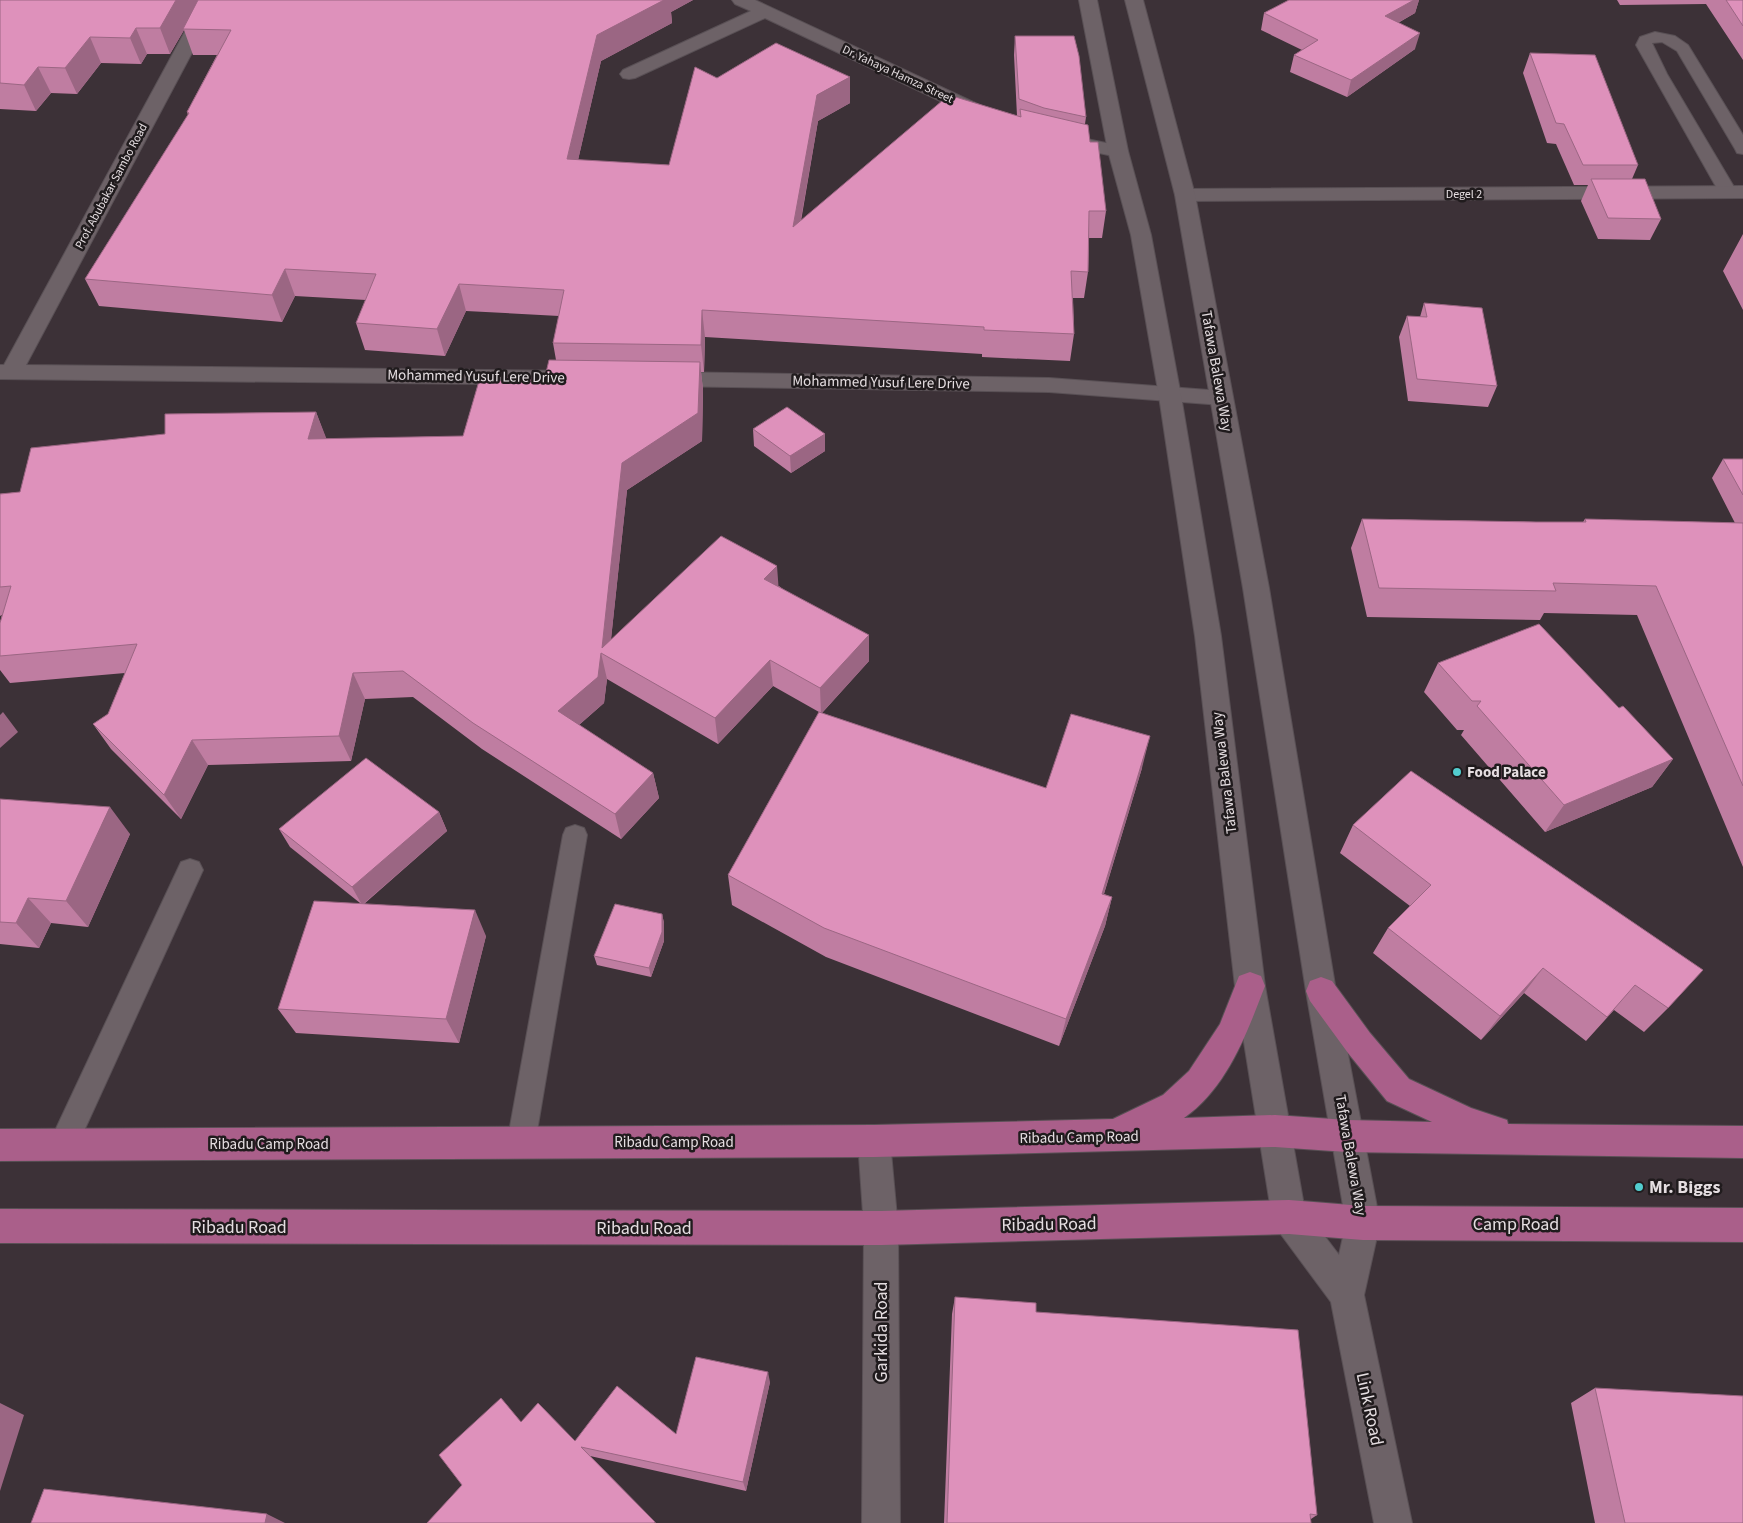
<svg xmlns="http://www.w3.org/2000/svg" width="1743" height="1523" viewBox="0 0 1743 1523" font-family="'Source Sans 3',sans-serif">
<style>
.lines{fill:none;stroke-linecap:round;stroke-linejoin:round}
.service-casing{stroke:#595055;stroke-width:2}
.minor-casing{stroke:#595055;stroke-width:2}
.secondary-casing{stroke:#595055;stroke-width:2}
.primary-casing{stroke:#595055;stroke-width:2}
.service{fill:#6d6267;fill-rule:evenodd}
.minor{fill:#6d6267;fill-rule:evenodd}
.secondary{fill:#6d6267;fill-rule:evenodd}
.primary{fill:#aa5f8a;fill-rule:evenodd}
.wall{fill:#bf7da1}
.shaded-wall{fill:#9b6683}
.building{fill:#de91bb;stroke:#9b6683}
.poi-dot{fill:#52cdcf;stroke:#201b1d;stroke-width:2}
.labels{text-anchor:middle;stroke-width:5;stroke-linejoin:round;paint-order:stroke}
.far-street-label{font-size:12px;fill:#e5dee1;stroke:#201b1d}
.street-label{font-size:15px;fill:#e5dee1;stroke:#201b1d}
.poi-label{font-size:15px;font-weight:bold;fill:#e5dee1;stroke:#201b1d;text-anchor:start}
.near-poi-label{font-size:18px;font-weight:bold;fill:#e5dee1;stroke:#201b1d;text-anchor:start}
.near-street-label{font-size:18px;fill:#e5dee1;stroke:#201b1d}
</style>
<rect width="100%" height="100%" fill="#3c3137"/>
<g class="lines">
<defs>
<path id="service" d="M1655,32l20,4 13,9 55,90v19l-6,-1 -2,-4 -58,-98 -15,-9 -10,1 15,31 70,118 -3,4h-12l-3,-4 -83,-147 4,-8z
M575,825l9,3 3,7 -52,308 -4,10 -10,4 -10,-4 -4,-10 56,-308 3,-7z
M190,859l9,3 4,8 -130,285 -10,4 -10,-4 -4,-10 4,-10 128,-273z"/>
<path id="minor" d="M202,0h18l-194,365 557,6 8,2 3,5 -3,5 -8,2 -583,-6v-14h4z
M732,0h23l231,108 2,4 -2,4 -7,2 -7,-2 -207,-98 -130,60 -6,1 -6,-1 -3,-4 3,-4 128,-59 -16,-7z
M1063,134l62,13 3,4 -3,4 -7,2 -62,-13 -3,-4 3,-4z
M1743,186v12l-558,3 -7,-2 -3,-4 3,-4 7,-2z
M664,372l385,6 173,13 8,2 3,5 -3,5 -8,2 -173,-13 -385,-6 -8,-2 -3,-5 3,-5z
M874,1125l12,5 4,11 8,87 2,295h-38l2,-295 -6,-87 4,-11z
M1289,1200l12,5 38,50 7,-32 5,-12 12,-5 12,5 5,12 -16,72 48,228h-38l-43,-221 -54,-73 -5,-12 5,-12z"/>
<path id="secondary" d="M1079,0h18l31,151 23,84 30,161 40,240 44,350 41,231 -5,12 -12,5 -12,-5 -5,-12 -37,-231 -40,-350 -36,-240 -28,-161 -23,-84z
M1125,0h18l52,195 74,393 67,403 44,232 -5,12 -12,5 -12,-5 -5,-12 -40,-232 -63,-403 -68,-393z"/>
<path id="primary" d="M1250,972l11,4 4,10c-18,47 -38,102 -81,132l91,-3 72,5 85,2 -45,-21 -39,-48 -38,-52 -4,-10 4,-10 11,-4 11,4 38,52 39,46 62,29 36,12 1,4 235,2v32l-396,-6 -72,-5 -401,10 -874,4v-32l874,-4 239,-6 50,-24 26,-24 31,-47 19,-48z
M1289,1200l74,6 380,2v34l-380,-2 -74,-6 -408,11 -881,-2v-34l881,2z"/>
</defs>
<use href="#service" class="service-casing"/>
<use href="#minor" class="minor-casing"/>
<use href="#secondary" class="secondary-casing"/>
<use href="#primary" class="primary-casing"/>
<use href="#service" class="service"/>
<use href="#minor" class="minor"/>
<use href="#secondary" class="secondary"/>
<use href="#primary" class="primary"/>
</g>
<path class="wall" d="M0,0h693l-22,12 1,11 -71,38 -23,99 91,5 48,-87 133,25 -32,18 -17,100 216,-105 -3,-61 1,-19 71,81 -1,7 5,18 16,69 -4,27h-13l-1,34 -4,26h-11l1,36 -4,27 -88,-4v-3l-277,-17 -1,35h-3l2,18 -1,51 -75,49 -16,149 168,-53 90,75 -47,52 224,75 96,-20 -38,126 8,3 -7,29 -46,120 -233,-89 -94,-52 -4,-30 91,-163 -46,-26 -55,58 -111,-65 -3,24 -25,22 74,48 6,25 -38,41 -139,-90 -69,-52 -48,2 -14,62 -143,4 -27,54 -70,-70 -18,-25 15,-10 17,-41 -115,10 -10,-13v-47l2,-8 -2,1v-122l20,-2 145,-58 151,-22 10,27 137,-3 42,-55 40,-4 11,-17 -3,-17 6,-27 -93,-5 -21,45 -80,-6 -9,-27 10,-23 -71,-4 -13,26 -183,-16 -14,-27 103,-164 -1,-3 30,-57h-24l-9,-25 -14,24h-23l-6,10 -40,-1 -24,31 -26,-1 -15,18 -36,-2z
M1289,0h130l-4,13 -17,10 17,26 -68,48 -57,-25 4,-17 8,-5 -41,-20 3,-17z
M1617,0h126v60l-37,-56 -86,1z
M1530,53l108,112 -6,14 29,40 -11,21 -52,-1 -17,-38 7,-16h-14l-18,-41 -9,-1 -24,-70z
M1743,234v76l-20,-39z
M1424,303l73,83 -9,21 -80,-6 -9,-64 8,-21 13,1z
M753,429l72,22 -34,22 -37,-27z
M1723,459h20v408l-106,-252 -93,-2 -4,7 -173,-3 -16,-69 11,-29 174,3h47l2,-3 150,4 -23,-45z
M1438,663l181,45 54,51 -21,28 -107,45 -84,-97 3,-5h-7l-33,-38z
M1411,771l257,237 -24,24 -30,-22 -28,31 -62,-48 -43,47 -108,-87 15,-25 22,-22 -70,-53 13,-28z
M0,799l130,35 -42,93 -37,-4 -12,25 -39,-4z
M439,812l8,19 -83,73 122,32 -27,107 -163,-10 -18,-24 82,-106 -70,-56 -11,-18z
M662,914l2,9v18l-13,36 -54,-12 -3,-9z
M955,1297l81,15 281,203 -6,4v4h-367l8,-209z
M770,1382l-24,109 -156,-35 66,67h-229l94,-101 54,19 101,-7z
M1595,1388l148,135h-148l-24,-120z"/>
<path class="shaded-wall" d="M176,0h24l-17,29 1,1 -14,24 -10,-26z
M658,0h35l-22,12 1,11 -71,38 -29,125 -5,-27 30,-124z
M1414,0h5l-4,13 -35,20 5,-17z
M136,28l11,26 -6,10 -11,-26z
M1420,33l-5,16 -68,48 4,-17z
M90,37l11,26 -24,31 -12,-26z
M38,67l13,26 -15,18 -12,-26z
M850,77v26l-32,18 -23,132 -2,-26 24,-132z
M285,269l10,27 -13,26 -10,-27z
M459,284l7,27 -21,45 -8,-27z
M702,310l3,27 -1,35 -3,-27z
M700,362l3,28 -1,51 -75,49 -18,168 -7,-10 20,-185z
M316,412l11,28 -19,-1z
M825,434v17l-34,22 -1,-17z
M777,566l2,27 -15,-14z
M869,635v26l-48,53 -1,-26z
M601,653l6,26 -3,24 -39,34 -7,-26z
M770,660l3,26 -55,58 -3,-26z
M353,673l12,26 -14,62 -12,-25z
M3,712l15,20 -18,16v-33z
M1150,736l-8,32 -47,155 7,-29z
M192,740l16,25 -27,54 -17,-24z
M1673,759l-21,28 -107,45 19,-27z
M653,773l6,25 -38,41 -6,-25z
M110,807l20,27 -42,93 -22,-26z
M439,812l8,19 -85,74 -10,-18z
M1112,897l-7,29 -46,120 7,-27z
M28,898l23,25 -12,25 -23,-25z
M475,910l11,26 -27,107 -13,-24z
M662,914l2,9v18l-13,36 -2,-9z
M1543,968l-19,25 -43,47 19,-24z
M768,1372l2,10 -24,109 -3,-9z
M0,1403l24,12 -24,76z
M267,1514l18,9h-20z"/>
<path class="building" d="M0,0h176l-16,28h-24l-6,10 -40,-1 -25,31 -27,-1 -14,18 -24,-2z
M198,0h466l-67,35 -30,124 102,6 26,-98 22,11 59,-35 74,34 -33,18 -24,132 156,-132 72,22 -1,-8 68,16 2,17h8l8,69h-17l-1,61 -17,-1 3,63 -90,-4v-3l-282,-17 -1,35 -148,-2 11,-53 -105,-6 -22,45 -81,-6 20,-49 -91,-5 -13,26 -187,-16 104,-166 -2,-1 44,-82 -48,-1z
M1289,0h125l-29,16 35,17 -69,47 -57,-25 24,-15 -54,-27z
M1726,0h17v26z
M1015,36h59l5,20 7,61 -42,-9 -25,-9z
M1530,53l65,2 43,110h-55l-19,-41 -8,-1z
M1591,179h54l16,40 -53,-1z
M1424,303l58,5 15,78 -80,-7 -10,-63 20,1z
M549,360l151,2 -2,51 -76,50 -20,185 119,-112 56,30 -13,13 105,56 -49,53 -50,-28 -55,58 -114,-65 -3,24 -40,34 95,62 -38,41 -142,-91 -70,-52 -50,2 -14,63 -147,4 -28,55 -71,-71 15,-10 29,-70 -137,12v-33l11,-37 -11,1v-93l20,-2 11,-44 134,-14v-20l151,-2 -8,27 155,-3 16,-55h26l1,-4h39z
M787,407l38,27 -35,22 -37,-27z
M1723,459h20v36z
M1362,519l174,3h50l-1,-3 158,4v263l-87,-200 -103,-3 3,8 -177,-3z
M1539,624l80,84 4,-2 50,53 -109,46 -87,-99 4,-5h-9l-34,-38z
M819,712l227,76 25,-74 79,22 -48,158 10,3 -46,122 -242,-91 -96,-53z
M366,758l73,54 -87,75 -73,-58z
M1411,771l292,199 -35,38 -33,-23 -28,32 -64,-49 -43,48 -112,-88 43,-43 -78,-60z
M0,799l110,8 -44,94 -38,-3 -12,25 -16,-1z
M314,901l161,9 -29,109 -168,-10z
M615,904l47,10v18l-13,36 -55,-12z
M955,1297l81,6v9l262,18 19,185 -7,-1 1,9h-364z
M696,1357l72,15 -25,110 -162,-35 74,75 -1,1h-227l35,-38 -23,-30 62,-57 20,24 17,-19 37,38 42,-55 59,48z
M1595,1388l148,8v127h-118z
M44,1489l223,25 -2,9h-234z"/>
<g class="poi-dot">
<circle cx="1457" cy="772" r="5"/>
<circle cx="1639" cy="1187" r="5"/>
</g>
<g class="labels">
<g class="far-street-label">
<text transform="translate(898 74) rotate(25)" y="4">Dr. Yahaya Hamza Street</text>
<text transform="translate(111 186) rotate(-62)" y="4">Prof. Abubakar Sambo Road</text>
<text x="1464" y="198">Degel 2</text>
</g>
<g class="street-label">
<text transform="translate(1217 371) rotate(80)" y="5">Tafawa Balewa Way</text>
<text transform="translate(476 376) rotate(1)" y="5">Mohammed Yusuf Lere Drive</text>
<text transform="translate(881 382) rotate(1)" y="5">Mohammed Yusuf Lere Drive</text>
<text transform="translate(1224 773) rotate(-97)" y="5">Tafawa Balewa Way</text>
<text transform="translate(1079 1137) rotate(-1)" y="5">Ribadu Camp Road</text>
<text x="674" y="1147">Ribadu Camp Road</text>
<text x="269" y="1149">Ribadu Camp Road</text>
<text transform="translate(1351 1155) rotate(80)" y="5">Tafawa Balewa Way</text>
</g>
<g class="poi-label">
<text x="1467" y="777">Food Palace</text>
</g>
<g class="near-poi-label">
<text x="1649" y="1193">Mr. Biggs</text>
</g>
<g class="near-street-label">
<text transform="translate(1049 1224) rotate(-1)" y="6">Ribadu Road</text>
<text x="1516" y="1230">Camp Road</text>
<text x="239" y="1233">Ribadu Road</text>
<text x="644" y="1234">Ribadu Road</text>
<text transform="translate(881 1332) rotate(-90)" y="6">Garkida Road</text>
<text transform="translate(1370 1409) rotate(78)" y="6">Link Road</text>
</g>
</g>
</svg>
